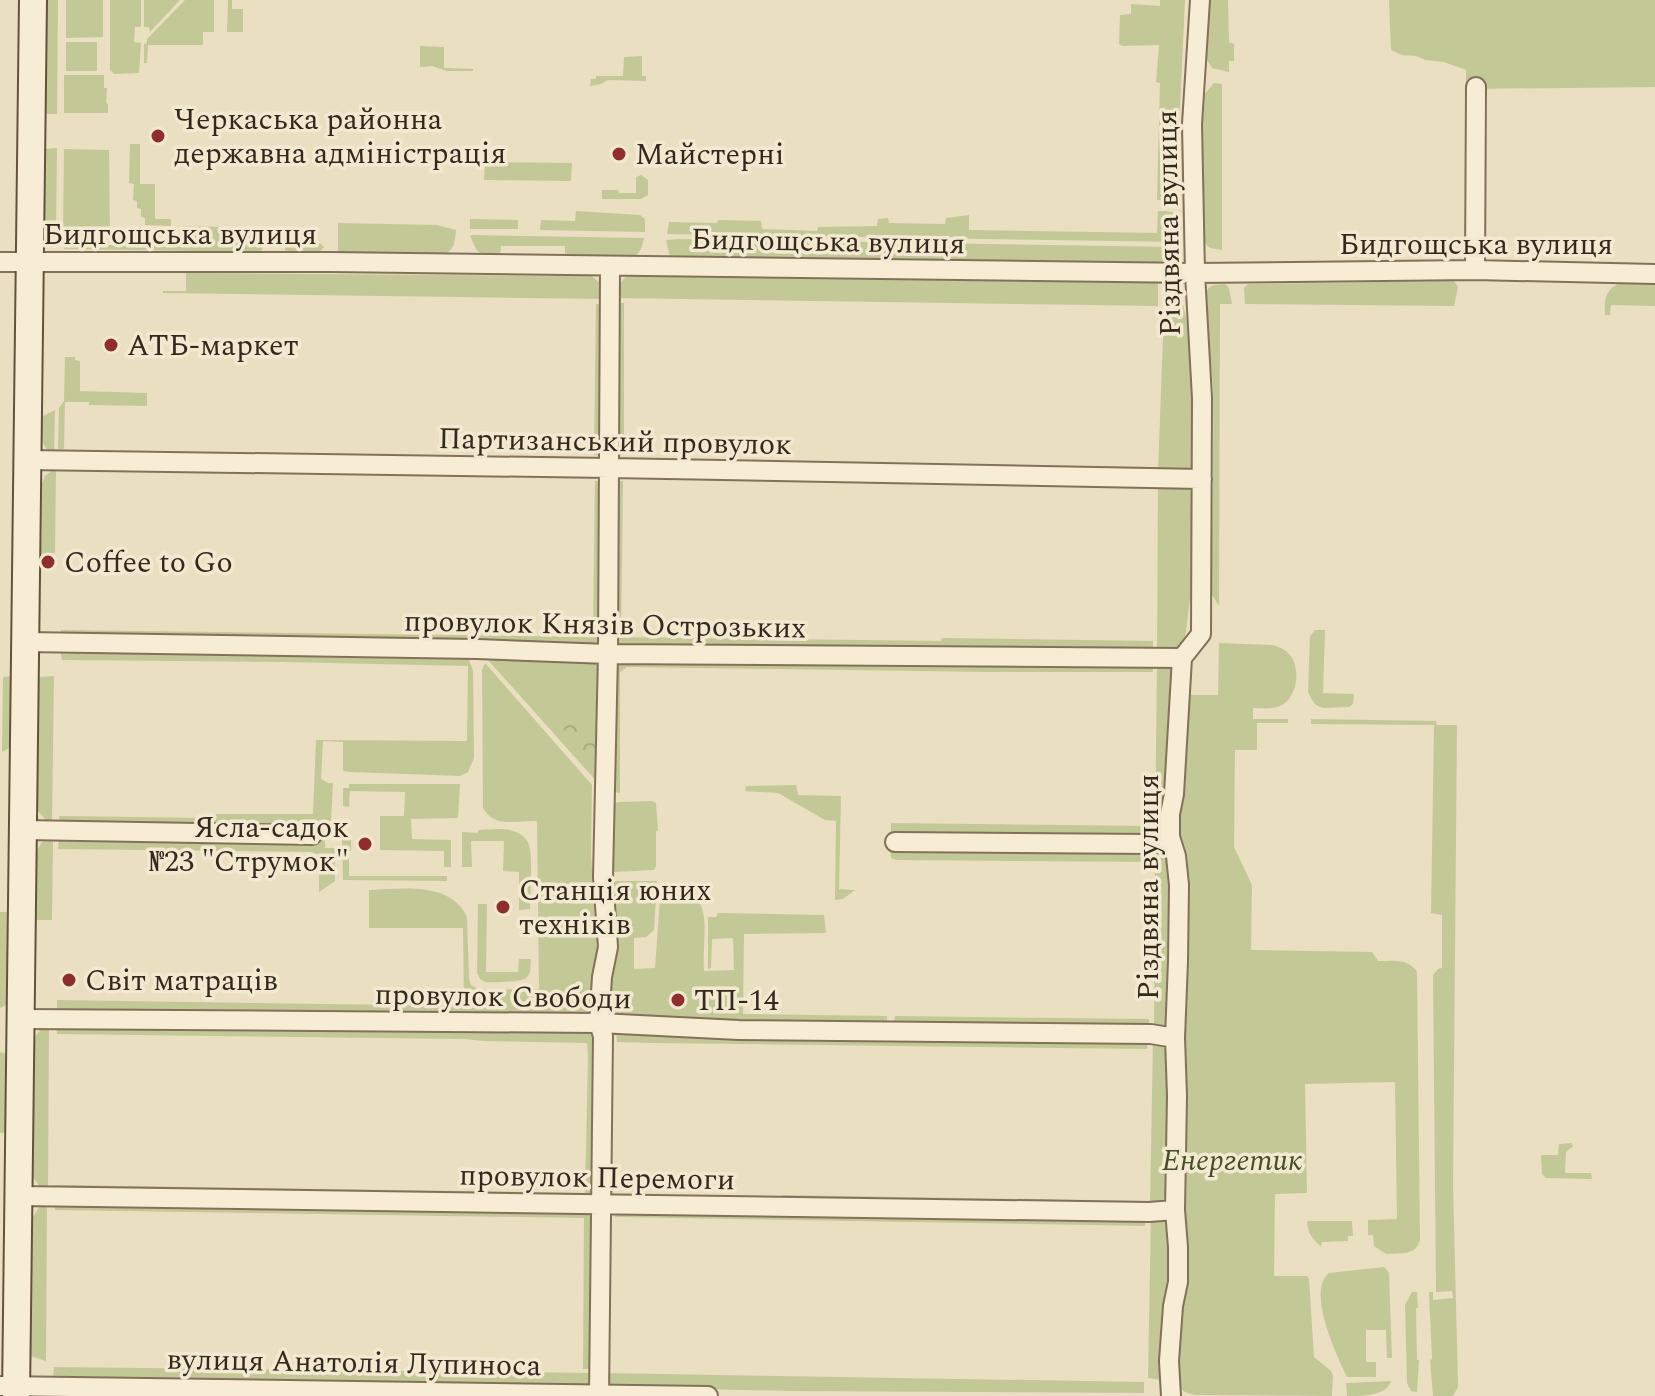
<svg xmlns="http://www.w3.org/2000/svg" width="1655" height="1396" viewBox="0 0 1655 1396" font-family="Spectral,serif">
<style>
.green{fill:#c2c896}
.forest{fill:url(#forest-crowns)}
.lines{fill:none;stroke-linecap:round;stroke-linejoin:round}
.street-casing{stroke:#84715a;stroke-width:22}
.secondary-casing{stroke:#65523d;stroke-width:30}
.street{stroke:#f6edd4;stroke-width:18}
.secondary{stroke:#f6edd4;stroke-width:26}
.poi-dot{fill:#8f2e2d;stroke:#f3e9d1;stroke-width:3}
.labels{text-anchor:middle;stroke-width:7;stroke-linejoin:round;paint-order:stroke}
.poi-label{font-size:30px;fill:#34291d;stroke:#f3e9d1;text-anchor:start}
.street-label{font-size:30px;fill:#34291d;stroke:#f3e9d1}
.park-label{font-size:30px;font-style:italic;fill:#444f25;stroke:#f3e9d1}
</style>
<defs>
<pattern id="forest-crowns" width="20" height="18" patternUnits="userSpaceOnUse" patternTransform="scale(2)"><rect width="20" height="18" fill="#c2c896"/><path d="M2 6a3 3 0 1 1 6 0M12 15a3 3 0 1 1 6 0" fill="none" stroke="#a7ac81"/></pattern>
</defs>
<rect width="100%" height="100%" fill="#ebdfc1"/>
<path class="green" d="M47,0h11l-1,114h-11z
M66,0h37v37l-37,1z
M110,0h31v27h-6l-1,15 7,1 -2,30 -25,1 -4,-4z
M144,0h36l-30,32 -1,-5h-5z
M185,0h29v32h-11v13h-55l-1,18h-3v-19l3,-1v-4z
M228,0h4v9h11v23h-16z
M1160,0h25l-9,192 -7,7 -12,1 3,-117 -4,-1 3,-37 -37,1 -3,-2 1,-29 11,-1v-10l29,2z
M1208,0h20l1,42 5,2v17h-5v11l-17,-4 -9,-15z
M1389,0h266v87l-189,2v-19l-22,-8 -18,-2 -10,-4 -14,-1 -11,-5z
M66,42h31v29h-31z
M420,46l24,1v21l29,1v2h-26l-15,-5 -12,1z
M642,56v20h4v5l-38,-1 -7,4 -11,2 1,-7h5v-3h27l1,-19z
M64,75h40v13h3l-1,15 2,1v9h-44z
M1214,83l8,1v166c-10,-1 -16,-2 -20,-12l-2,-134 4,-9z
M130,144h10v40h15v35h16v7l-26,-1v-7l-4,-1v-8l-4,-1v-7l-4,-1 1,-16 -5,-1z
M57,148l-1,83 -12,1 1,-83z
M64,149l45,1 1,87h-47z
M485,162l87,1 -1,18 -87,-1z
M641,175l7,5v15l-7,4h-39v-9h16l1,3h17v-16z
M576,211l64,4 5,4v13l-105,-2 1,-10 34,1z
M1158,211c26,-1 25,8 22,31l-513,-8 2,-12 48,1 1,-3 43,1 1,8 55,2 1,-4 59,-1 1,-7 10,-1 1,5 56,1 1,-6 23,-3v15l188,3z
M470,219l48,1v9h-48z
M338,223l99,2 19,5c-1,11 -1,19 -11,24h-105l-2,-2z
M182,226l81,2v18l-2,6 -197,-3v-4h117z
M470,235l174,3c-2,9 -4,17 -13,19h-66v-11h-64l-1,10c-21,0 -23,-2 -30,-21z
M678,239l498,8c-6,10 -11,15 -23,17l-470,-5 -13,-2 -4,-17z
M295,241h22l7,6 -5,6 -31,-1 -3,-2v-4l4,-4z
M186,273l406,3 9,8 3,15 -441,-6v-2h23z
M628,276l530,7v23l-540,-8c1,-9 1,-18 10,-22z
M1454,281l4,6 -4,19 -209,-2 -1,-16 4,-4z
M1619,283h36v23l-44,-1 -1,10h-5c-1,-16 0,-24 14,-32z
M1165,284c7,4 10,6 14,12 7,13 8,28 10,43 5,43 4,87 3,131l-12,2 -22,-1z
M1225,284l4,4 3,16h-12l-1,302 -8,-13c1,-68 3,-137 2,-205 -1,-31 -12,-63 -7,-93 1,-11 10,-10 19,-11z
M620,303h4v152h-6l-1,-151z
M596,304l7,1 2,151 -11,-1z
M65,357h10v3l5,1v30l67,2v13l-58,-1v-3h-24l-1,47h-6l1,-41 5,-7z
M55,410l-1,43c-16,-6 -12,-21 -13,-36z
M621,459l533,8v3l-526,-7z
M63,467l531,5 10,6 -541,-8z
M56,468l-1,85 -14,1 1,-70 3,-8z
M595,481h10l-2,151h-10z
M617,481h6l-2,153h-6z
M1158,481l34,6v105c-6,15 -2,50 -15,57 -5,3 -14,2 -20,3z
M61,630l541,7 -5,7 -7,3 -530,-12z
M1315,630h10l-2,63 31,1 -1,10 -4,3 -26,1 -7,-3 -4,-5 -4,-8 2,-56z
M614,637l327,4 1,-3 211,3v12l-535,-7z
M1219,643l54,2c6,2 12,4 17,10 10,12 8,38 -5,48 -9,7 -21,5 -32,5v11h35v4h-31v27h-22l-1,97 18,38 -1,65 121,2 6,9c15,0 31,-3 39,11l3,268c-4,16 -21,13 -34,14l-12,-8 -1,-11h-5v-15l29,-1 -2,-137 -90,2 2,109 -32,1 -1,82h33l2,3 5,78 17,14 2,5 -1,20 -137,-1c-9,-2 -14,-4 -19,-13l-1,-556 12,-131h31z
M60,649l405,7 4,4 4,10 1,88 -6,14 -8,4 -110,-4 -7,-1v-29l-20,-1 -2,38 7,4h5l-2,39h-11v7l-7,1 -1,-4 -252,-3 -1,-7 152,2v-4h102l3,-74 151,1 1,-75 -184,-4 -222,-2z
M490,658l110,4 -2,121 -110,-123z
M627,658l526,5v9h-164l-362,-5 -7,5v121l-6,-1 -4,-6 6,-118z
M485,663l107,122 -1,70 2,28 6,6 4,63 -11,56 -5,6 -530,-2v-12l407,6 -1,-78h-94v-38c32,-1 82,-9 98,27l2,61 2,7 9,5 59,-1 -2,-168c-19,-1 -43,8 -54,-13l-1,-138z
M1157,663l16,4c-1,32 -1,149 -18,168z
M12,676l-1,71 -9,5 1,-75z
M54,676l-2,146 -6,-2 -9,-10 2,-133z
M1311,719l125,2 1,4h20l-4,460 5,198v4l-5,9h-20l-3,-36 2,-1 -3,-67h4v8l20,-2 -1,-7 -16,1 -3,-317 5,-6 4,-1v-53l-11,-2 3,-188 -123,-1z
M349,784h111l-2,34 -47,1 1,20 39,1v27h-7v-16l-64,-1v-34h24l1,-24 -55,-1 -1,16 -6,-1v-18h6z
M796,785l2,10 43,1 -2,93 16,1 -12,9 -8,1 1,-79 -11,-1 -47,-27 -33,-2 1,-5z
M652,801l4,2 2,28h-2v35l-2,4 -40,2 -4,-60c2,-6 3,-9 9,-10z
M891,823l260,3v9l-260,1z
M478,830c12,0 27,-3 38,2 6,2 11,7 13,13 4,15 1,48 1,64l-11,1v-38l-16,-1 1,-30h-33l1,26h-10v-35l16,1z
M342,837h9v14h-2v25h98v5l-104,-1z
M325,839v9h10v33l-16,11v-37l-7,-3 -254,-3 1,-9z
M53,840l-1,80h-16l1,-70 5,-8z
M890,847l261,4 -1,11 -254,-2 -5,-2z
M1160,850l10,9 3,12 -4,155 -4,4h-11l1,-179z
M614,881h43l-3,49 -8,7 -12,1v31l21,-1 6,-83c59,3 40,46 43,86l30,-1 -1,-32 -21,1 -1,29 -3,1v-52h8l2,-4 106,2 2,18 -82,1 -1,80 144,2v6l-3,3 -251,-3 -20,-6 -5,-4 5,-62z
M478,904h9l-1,68h32l1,-13h12c-1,6 1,15 -5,19 -4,4 -34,5 -40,4 -7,-2 -6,-4 -9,-9z
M0,912h9l-1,92 -8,4z
M895,1016l254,3v10l-255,-6z
M49,1025l-1,165 -8,-3 -7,-10 2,-140 8,-11z
M56,1026l538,6 -1,166 -538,-7v-6l530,8 3,-135 -1,-15 -103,-2 -20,-2 -407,-5z
M616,1030l532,10 -1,9 -494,-6 -36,-1z
M1153,1040l10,3 7,17 -2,136 -11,9 -7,1z
M0,1052l8,2 -1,79h-7z
M1572,1143l1,3 -7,6 -1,21h26l1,6 -46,-1 -4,-4 -1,-19h17l1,-11z
M782,1195l364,6v6l-364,-9z
M47,1203l-1,158 -16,-5 2,-138 8,-12z
M55,1203l528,6 8,4 3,5 1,151h-12l1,-151 -529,-8z
M615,1210l530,5v11l-530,-9z
M1151,1215l13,4 4,7 3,53 -10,101 -13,-2z
M1307,1221h45l1,15h-5v5l-26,1 -1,5c-9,-9 -13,-13 -14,-26z
M1384,1267l5,6 3,85h-5l-1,-28h-20v32h10v15h-29c-10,-21 -41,-86 -18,-104z
M1412,1292h5l1,16h-2l1,52h2l-2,32 -6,-1 -4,-8 -2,-78z
M54,1367l541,6 -3,8 -5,5 -534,-8z
M603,1373l541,9v11l-352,-2 -181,-4 -6,-7z
M1391,1381c-5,15 -27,15 -44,15l-1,-13z"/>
<path class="forest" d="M555,717h40v45l-40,-41z"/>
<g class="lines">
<defs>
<path id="street" d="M0,262h331l864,11 280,-3 180,4
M1475,270l1,-183
M27,460l583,8 592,11
M26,642l451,7 131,5 574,4
M24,830l288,5
M895,842l258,2 17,-7
M22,1019l577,4 140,7 412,4 24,4
M19,1196l1130,16 26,-2
M0,1386l708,10
M599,1396l4,-360 -4,-13 3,-46 6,-30 -5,-70 5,-223 2,-387
M1171,1396l-2,-35 4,-55 5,-24v-35l-3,-37 2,-114 -2,-58 3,-77 1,-76 -3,-29 -6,-19v-23l4,-20 8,-136 19,-24 1,-236 -7,-125 -3,-149 8,-124"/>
<path id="secondary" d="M16,1396l17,-1396"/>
</defs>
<use href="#street" class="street-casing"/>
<use href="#secondary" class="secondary-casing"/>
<use href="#street" class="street"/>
<use href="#secondary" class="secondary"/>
</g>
<g class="poi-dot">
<circle cx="158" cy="136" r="8"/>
<circle cx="619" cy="154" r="8"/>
<circle cx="111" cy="345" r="8"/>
<circle cx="48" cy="562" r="8"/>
<circle cx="365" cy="844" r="8"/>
<circle cx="503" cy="907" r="8"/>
<circle cx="69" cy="980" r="8"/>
<circle cx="678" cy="1000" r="8"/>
</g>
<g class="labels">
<g class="poi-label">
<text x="174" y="129">Черкаська районна<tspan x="174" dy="34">державна адміністрація</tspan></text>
<text x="635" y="164">Майстерні</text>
<text x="127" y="355">АТБ-маркет</text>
<text x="64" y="572">Coffee to Go</text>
<text x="349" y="837" text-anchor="end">Ясла-садок<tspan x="349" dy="34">№23 "Струмок"</tspan></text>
<text x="519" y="900">Станція юних<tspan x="519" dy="34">техніків</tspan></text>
<text x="85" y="990">Світ матраців</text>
<text x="694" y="1010">ТП-14</text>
</g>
<g class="street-label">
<text transform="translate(1168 223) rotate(-91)" y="10">Різдвяна вулиця</text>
<text x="180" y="244">Бидгощська вулиця</text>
<text transform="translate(828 241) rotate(1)" y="10">Бидгощська вулиця</text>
<text x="1476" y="254">Бидгощська вулиця</text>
<text transform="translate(615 441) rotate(1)" y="10">Партизанський провулок</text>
<text transform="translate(605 624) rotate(1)" y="10">провулок Князів Острозьких</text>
<text transform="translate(1148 887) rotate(-90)" y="10">Різдвяна вулиця</text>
<text transform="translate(503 996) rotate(1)" y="10">провулок Свободи</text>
<text transform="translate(597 1177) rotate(1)" y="10">провулок Перемоги</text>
<text transform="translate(354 1362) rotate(1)" y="10">вулиця Анатолія Лупиноса</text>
</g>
<g class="park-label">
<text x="1232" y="1170">Енергетик</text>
</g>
</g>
</svg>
